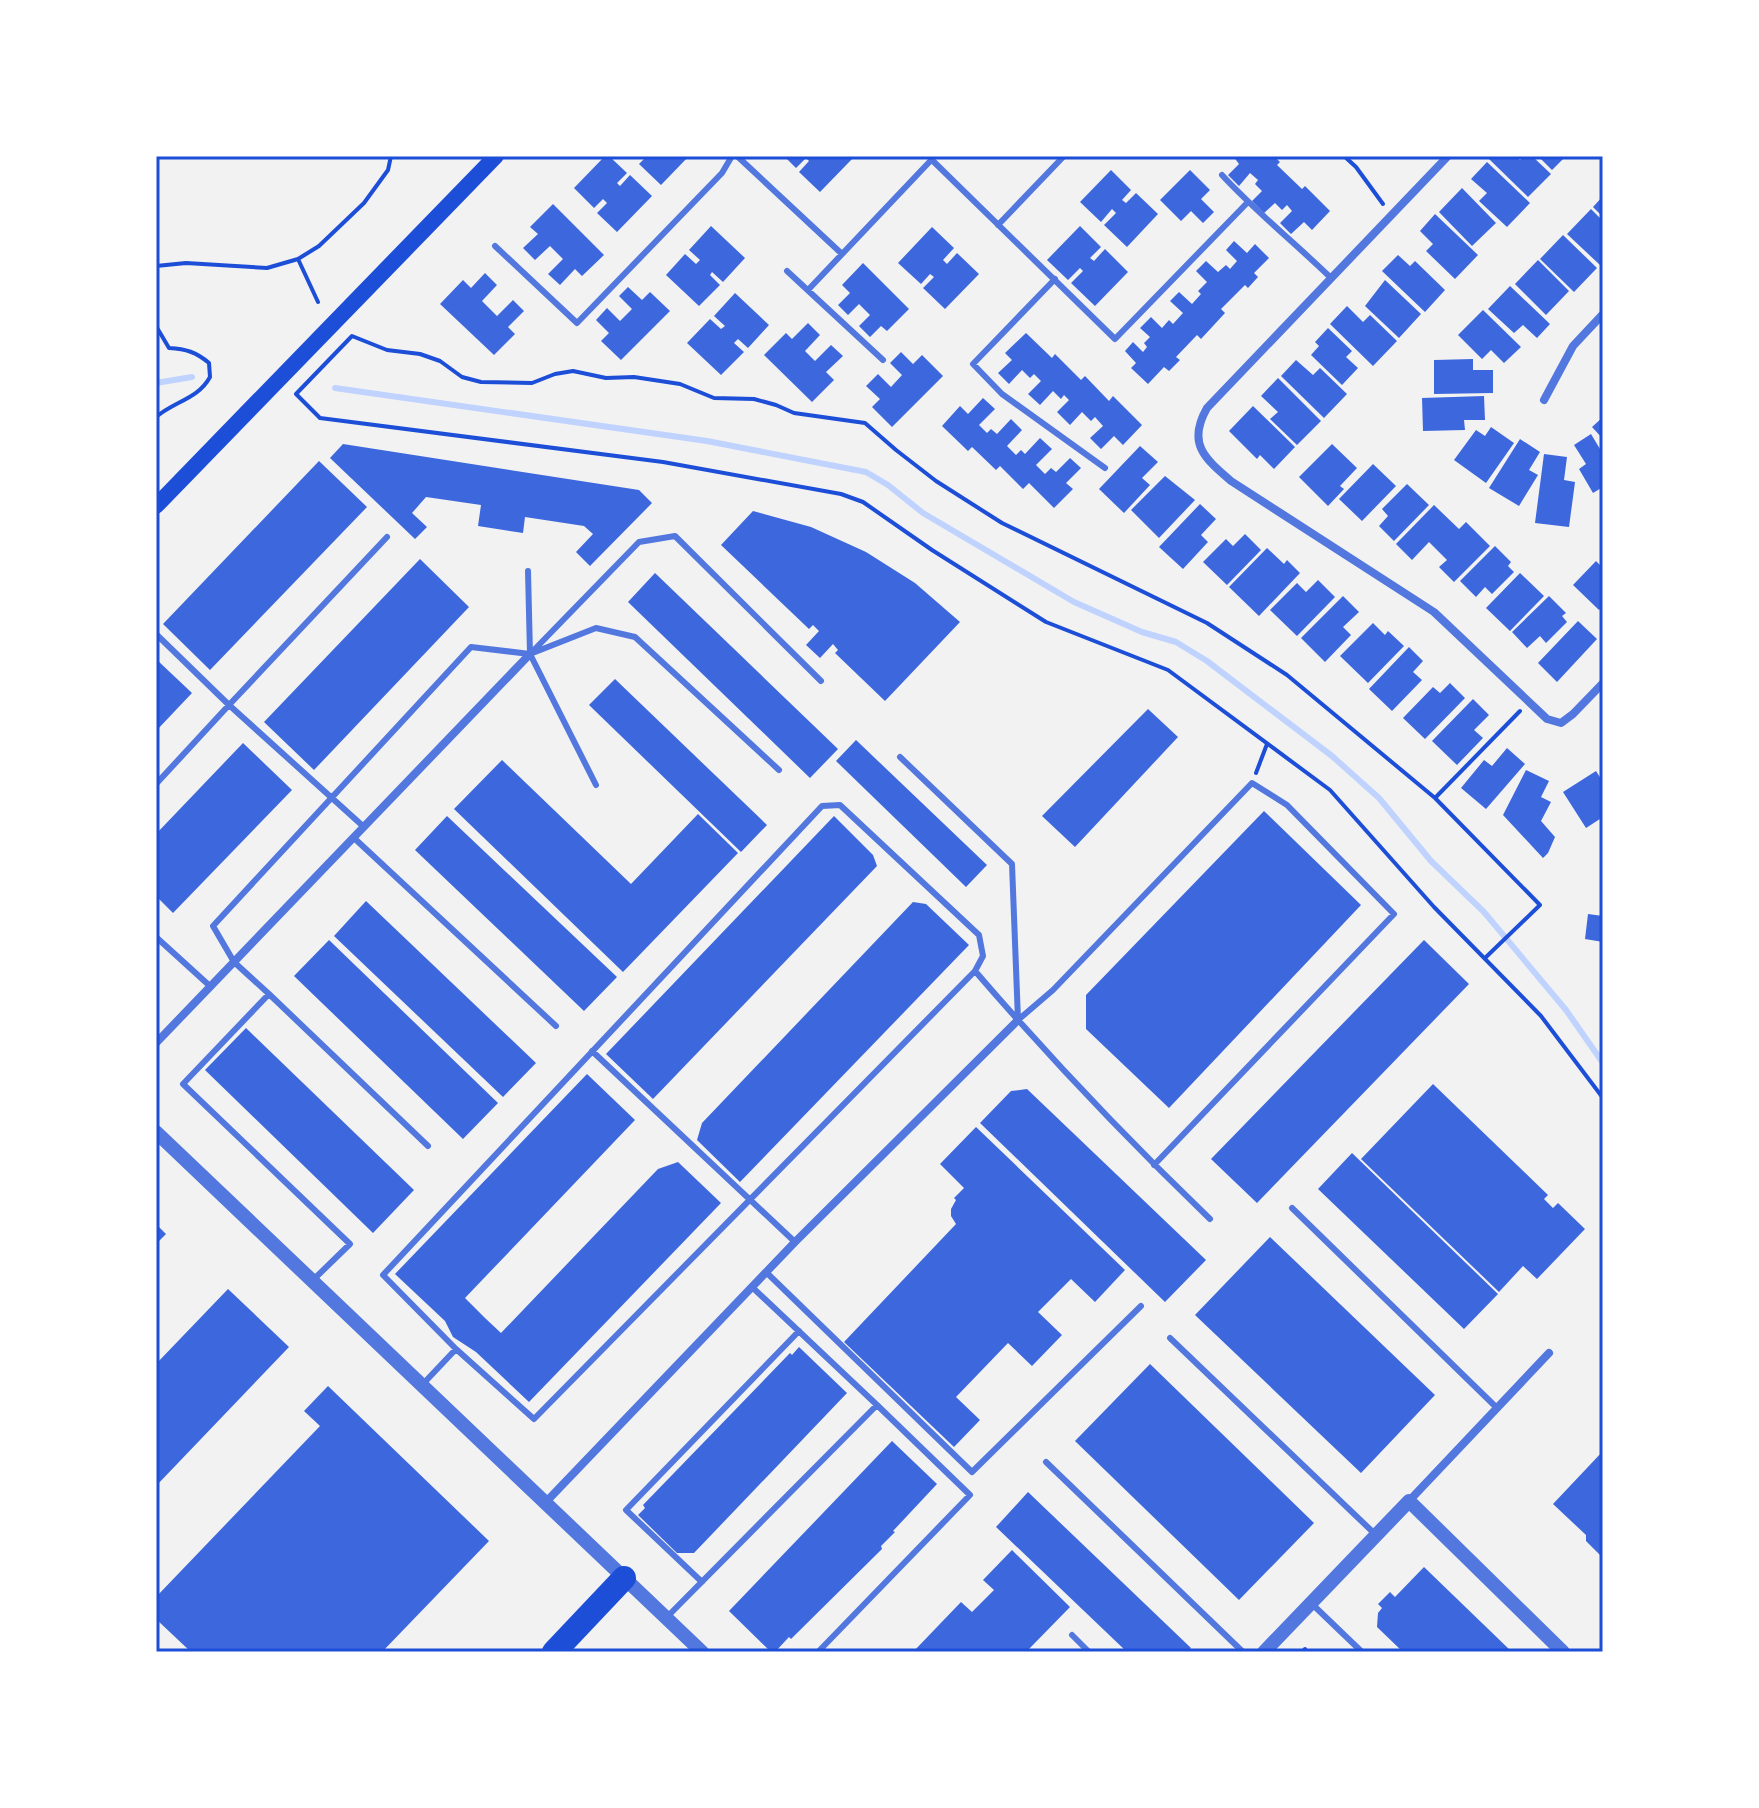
<svg xmlns="http://www.w3.org/2000/svg" width="1759" height="1808" viewBox="0 0 1759 1808" font-family="'Sofia Sans Condensed',sans-serif">
<style>
.lines{fill:none;stroke-linecap:round;stroke-linejoin:round}
.stream{stroke:#bfd3fe;stroke-width:6}
.building{fill:#3d67dc}
.path{stroke:#1d4ed8;stroke-width:4}
.service{stroke:#5277de;stroke-width:6}
.minor{stroke:#5277de;stroke-width:8}
.tertiary{stroke:#5277de;stroke-width:14}
.secondary{stroke:#1d4ed8;stroke-width:16}
.motorway{stroke:#1d4ed8;stroke-width:24}
.neatline{fill:none;stroke:#1d4ed8;stroke-width:3}
</style>
<rect width="100%" height="100%" fill="#f2f2f2"/>
<g class="lines">
<path class="stream" d="M156,383l36,-6
M335,388l372,53 159,31 22,13 35,28 151,89 68,30 34,10 31,19 125,95 47,42 52,63 53,51 82,98 37,53"/>
</g>
<path class="building" d="M605,156h4l18,17 -10,10 3,3 10,-11 22,21 -35,36 -20,-19 10,-10 -4,-4 -9,9 -20,-20z
M647,156h42l-28,29 -22,-21z
M784,156h68l1,2 -33,34 -21,-20 10,-11 -3,-3 -10,10z
M1233,156h41l6,6 -3,3 25,24 3,-3 25,25 -18,19 -8,-8 -13,12 -11,-11 12,-12 -5,-6 -5,5 -7,-7 -11,10 -12,-12 10,-10 -7,-7 3,-4 -8,-7 -11,13 -11,-11 11,-11z
M1492,156h24l4,4 4,-4h8l19,18 -23,23 -39,-38z
M1538,156h28l-14,14z
M1487,162l43,41 -23,24 -28,-26 8,-8 -16,-14z
M1111,170l20,20 -9,10 4,3 10,-10 22,21 -31,33 -23,-22 12,-12 -4,-4 -11,13 -21,-20z
M1190,170l20,20 -9,9 13,13 -11,11 -12,-12 -10,10 -21,-21z
M1462,188l34,35 -24,23 -33,-34z
M1603,196v21l-10,-10z
M553,204l51,51 -22,21 -7,-7 -15,16 -12,-11 15,-15 -13,-13 -15,14 -12,-12 15,-14 -8,-7z
M1591,209l12,12v41l-3,3 -33,-31z
M1435,214l43,41 -23,24 -29,-28 7,-7 -13,-13z
M711,226l34,32 -22,24 -11,-10 -2,3 10,10 -21,21 -33,-31 19,-21 11,10 4,-4 -11,-10z
M1080,226l21,21 -11,11 4,3 11,-12 23,23 -33,34 -24,-23 12,-12 -3,-3 -12,12 -21,-20z
M932,227l22,21 -11,12 4,4 10,-11 22,21 -34,35 -22,-21 11,-11 -4,-3 -9,10 -23,-21z
M1563,235l34,33 -23,24 -34,-33z
M1234,241l13,12 8,-9 14,14 -15,15 4,4 -10,11 -3,-3 -24,24 4,4 -24,26 -4,-4 -21,22 4,3 -11,11 -5,-4 -16,17 -17,-16 5,-5 -11,-12 8,-9 10,10 4,-5 -3,-4 6,-6 -10,-9 11,-11 11,11 7,-8 4,4 10,-11 -13,-12 9,-9 13,12 9,-10 -3,-3 9,-9 -11,-11 10,-10 12,11 8,-7 4,4 7,-8 -11,-11z
M1398,255l12,11 5,-5 30,29 -20,22 -43,-41z
M1538,260l31,31 -23,24 -31,-31z
M863,263l46,46 -22,22 -6,-5 -11,11 -11,-11 11,-11 -11,-11 -11,11 -10,-10 12,-12 -8,-8z
M485,273l12,12 -15,16 15,15 16,-16 11,11 -16,16 7,7 -21,21 -54,-51 23,-24 8,8z
M1385,280l36,34 -22,24 -34,-32z
M1510,286l40,38 -13,14 -14,-13 -9,8 -26,-24z
M628,287l14,13 8,-8 20,19 -49,49 -20,-19 8,-8 -13,-13 11,-12 13,13 12,-12 -13,-13z
M735,293l34,32 -21,23 -10,-9 -4,4 10,9 -23,23 -34,-32 23,-24 11,10 4,-3 -11,-10z
M1347,306l16,16 7,-7 27,26 -24,25 -43,-42z
M1483,310l38,37 -17,16 -13,-13 -9,9 -24,-24z
M808,323l12,12 -15,16 10,10 16,-16 12,11 -17,16 8,8 -22,22 -48,-47 22,-22 6,6z
M1328,328l24,23 -6,6 12,11 -16,17 -31,-30 8,-9 -4,-4z
M1026,333l26,25 3,-4 26,26 4,-4 24,25 4,-5 29,29 -19,20 -9,-9 -13,13 -11,-11 13,-12 -8,-9 -4,4 -9,-9 -12,13 -13,-13 12,-12 -5,-5 -3,4 -8,-8 -13,14 -12,-11 13,-13 -7,-7 -4,4 -8,-8 -13,14 -11,-11 14,-13 -7,-7z
M901,352l12,12 9,-9 21,21 -51,51 -20,-20 8,-8 -14,-13 12,-12 13,13 11,-12 -12,-12z
M1473,359v11h20v23l-59,1v-34z
M1296,360l17,15 7,-7 27,26 -23,24 -43,-42z
M1278,378l43,43 -24,24 -27,-26 8,-7 -17,-16z
M1484,396l1,24h-21l1,10 -42,1 -1,-33z
M983,398l12,11 -16,16 8,8 4,-4 6,5 14,-15 11,11 -15,16 9,9 5,-5 4,4 15,-16 12,11 -16,16 9,9 6,-6 5,4 14,-14 11,10 -15,15 7,6 -19,19 -25,-25 -6,6 -23,-23 -4,4 -24,-23 -4,4 -26,-25 18,-20 8,8z
M1253,406l42,41 -21,22 -14,-14 -3,4 -28,-28z
M1603,417v22l-11,-12z
M1491,427l23,16 -28,40 -32,-23 22,-30 9,6z
M1591,434l12,20v33l-10,6 -14,-24 7,-5 -12,-19z
M1520,439l20,13 -11,18 9,5 -19,31 -30,-18z
M343,444l296,46 13,13 -62,63 -14,-14 17,-18 -9,-8 -59,-9 -2,16 -45,-7 3,-21 -55,-8 -14,16 15,14 -12,12 -85,-81z
M1332,444l25,24 -17,18 4,3 -16,17 -29,-29z
M1140,446l18,16 -16,16 8,7 -26,28 -25,-24z
M1544,454l23,3 -3,23 11,2 -6,45 -34,-4z
M319,461l48,46 -157,163 -47,-46z
M1373,464l23,22 -34,35 -23,-22z
M1165,476l30,24 -36,38 -28,-28z
M1407,484l22,21 -35,36 -15,-15 9,-10 -6,-7z
M1200,504l16,15 -15,16 7,7 -25,27 -24,-22z
M1434,505l25,24 7,-7 24,24 -36,36 -15,-15 8,-7 -18,-18 -17,18 -16,-16z
M753,511l58,16 55,25 49,31 45,39 -75,79 -50,-48 3,-3 -5,-6 -13,14 -14,-13 13,-14 -6,-6 -4,4 -88,-84z
M1245,534l16,16 -34,35 -24,-23 23,-23 7,7z
M1495,546l16,16 -3,4 6,6 -22,22 -7,-7 -9,10 -16,-16z
M1267,548l17,16 3,-4 13,13 -41,43 -30,-29z
M420,559l49,48 -155,163 -50,-48z
M1596,561l7,7v38l-4,4 -26,-25z
M655,573l183,176 -28,29 -182,-176z
M1520,573l24,23 -34,35 -24,-23z
M1318,580l17,17 -38,39 -27,-26 27,-27 9,9z
M1343,596l16,16 -16,15 8,8 -26,27 -24,-24z
M1549,596l17,17 -4,3 5,6 -21,21 -6,-7 -13,12 -15,-16z
M1578,621l19,18 -40,43 -19,-19z
M1373,623l12,12 3,-4 16,15 -36,37 -28,-27z
M1409,647l14,14 -10,11 9,8 -30,31 -23,-22z
M156,659l36,34 -36,38z
M615,679l152,146 -26,27 -152,-147z
M1450,683l15,15 -40,41 -22,-21 30,-31 7,6z
M1473,699l16,16 -15,15 9,8 -26,27 -25,-24z
M1148,709l30,28 -103,110 -33,-31z
M856,740l131,125 -21,22 -130,-126z
M243,743l49,47 -119,123 -17,-17v-62z
M1507,748l18,16 -39,45 -25,-21 23,-28 8,6z
M502,760l129,124 67,-70 40,39 -115,119 -169,-163z
M1526,770l23,11 -8,16 10,5 -10,19 14,16 -7,16 -5,5 -40,-43z
M1596,771l7,11v35l-17,11 -23,-36z
M1264,811l97,94 -192,203 -83,-79v-34z
M447,816l170,161 -33,34 -169,-161z
M834,816l39,39 4,11 -224,233 -47,-45z
M366,901l170,162 -33,34 -169,-161z
M913,902l13,2 43,41 -229,237 -43,-42 5,-17z
M1588,914l15,2v26l-18,-3z
M329,940l169,163 -35,36 -169,-163z
M1424,940l45,44 -212,219 -46,-44z
M246,1028l168,162 -41,43 -168,-163z
M587,1074l48,46 -170,178 20,20 16,15 157,-164 20,-7 43,41 -192,199 -53,-50 -23,-15 -8,-16 -50,-47z
M1433,1084l115,111 -4,4 9,9 5,-5 27,26 -48,50 -14,-13 -24,26 -138,-133z
M1027,1089l179,171 -41,42 -185,-179 31,-32z
M976,1127l149,143 -30,32 -24,-23 -33,33 24,23 -30,31 -24,-23 -52,54 24,23 -26,27 -110,-105 112,-118 -5,-8v-7l5,-9 -2,-2 10,-10 -24,-24z
M1352,1153l146,141 -34,35 -146,-140z
M156,1224l10,10 -10,10z
M1270,1237l165,158 -74,78 -166,-158z
M228,1289l61,58 -133,139v-122z
M799,1347l48,46 -153,160h-17l-39,-38 7,-7 -2,-3 147,-152 2,2z
M1150,1364l164,159 -75,77 -164,-159z
M328,1386l161,155 -107,111h-191l-35,-33v-22l164,-171 -16,-15z
M892,1441l45,43 -44,47 2,1 -14,14 1,3 -91,90 -2,-2 -14,15h-4l-42,-41z
M1603,1451v107l-17,-17v-6l-33,-31z
M1028,1492l163,156 -4,4h-60l-131,-125z
M1012,1550l58,57 -41,42 3,3h-119l48,-50 11,10 22,-22 -11,-10z
M1424,1567l88,85h-109l-26,-25 1,-14 4,-5 -4,-4 12,-12 5,5z"/>
<g class="lines">
<path class="path" d="M1344,156l12,11 27,37
M298,259l20,43
M156,266l30,-3 81,5 31,-9 21,-13 45,-43 24,-33 3,-14
M156,326l13,22c17,1 27,4 40,15l1,14c-12,22 -35,24 -54,40
M1256,773l11,-29
M1435,798l85,-87
M1485,958l55,-53 -105,-107 -148,-123 -80,-52 -205,-100 -66,-42 -40,-31 -31,-27 -71,-10 -18,-8 -22,-6 -40,-1 -34,-14 -46,-7 -28,1 -33,-7 -18,3 -23,9 -51,-1 -19,-5 -22,-16 -20,-7 -33,-4 -35,-14 -56,58 24,24 343,44 178,32 22,8 69,48 114,72 122,48 162,120 104,117 107,109 62,82
M1602,1257h1
M1302,1652l3,-3"/>
<path class="service" d="M737,156l105,98
M932,160l183,179 132,-136
M1222,175c34,37 73,68 109,103
M998,225l66,-69
M495,246l82,77 145,-150 10,-17
M787,271l96,89
M1055,279l-82,85 29,30 103,74
M808,290l127,-134
M528,571l2,83 66,131
M156,634l73,71 -73,79
M533,651l106,-109 36,-6 146,145
M900,757l112,107 6,156
M364,827l-135,-122 158,-168
M354,838l202,188
M156,937l55,50
M975,971c74,86 153,169 235,248
M269,994l159,152
M1018,1020l35,-30 199,-207 35,22 107,109 -240,251
M592,1051l203,191
M1292,1208l205,200
M766,1272l206,200 169,-166
M312,1281l38,-37 -167,-160 86,-90 -35,-32 -21,-36 258,-279 59,7 66,-26 39,9 144,133
M1170,1338l206,197
M422,1385l34,-36 -73,-74 439,-469 18,-1 139,130 4,21 -8,15 -441,448 -78,-70
M1046,1462l197,190
M702,1582l-76,-72 173,-179
M1311,1603l51,49
M666,1618l211,-213 -125,-118
M1072,1635l17,17
M818,1652l152,-157 -93,-90"/>
<path class="minor" d="M1448,156l-241,252c-20,35 -3,50 24,73l203,131 113,107 14,4 12,-9 30,-31
M1544,400l29,-54 30,-32
M156,1043l374,-389
M1409,1501l140,-148
M545,1503l250,-261 223,-222"/>
<path class="tertiary" d="M156,1132l546,520
M1264,1652l145,-151 154,151"/>
<path class="secondary" d="M156,506l340,-350"/>
<path class="motorway" d="M554,1652l70,-74"/>
</g>
<rect width="1759" height="1808" fill="none" stroke="#ffffff" stroke-width="316"/>
<rect x="158" y="158" width="1443" height="1492" class="neatline"/>
</svg>
